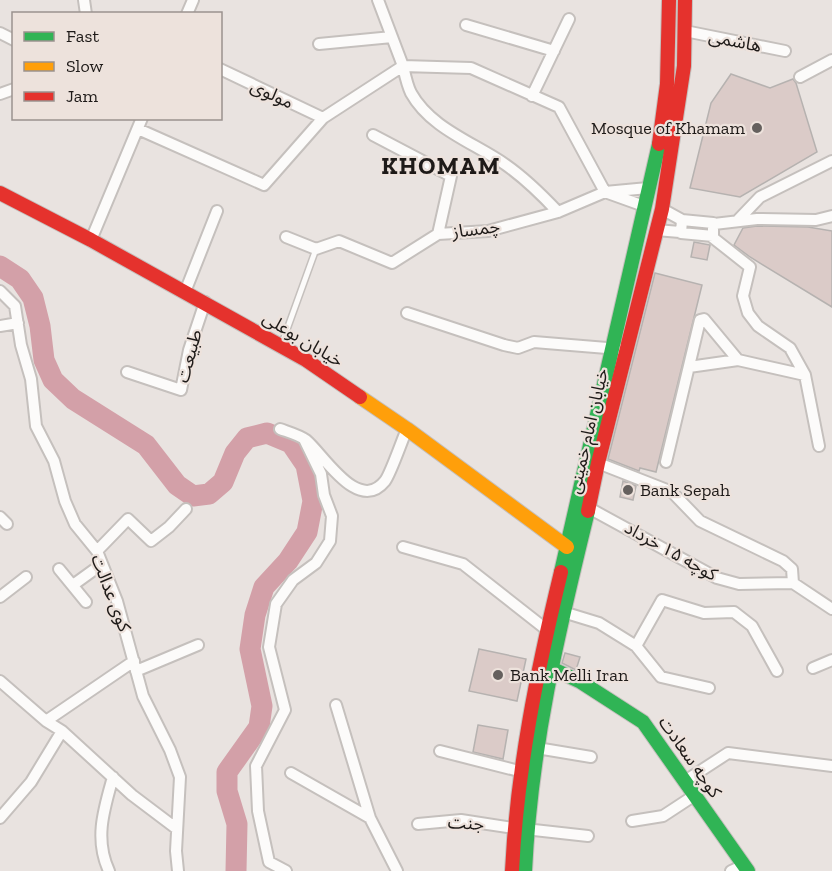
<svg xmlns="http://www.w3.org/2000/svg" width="832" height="871" viewBox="0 0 832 871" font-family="'Zilla Slab','Noto Sans Arabic',serif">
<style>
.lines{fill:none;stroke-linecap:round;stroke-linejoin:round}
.river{stroke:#d3a0a8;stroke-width:21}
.building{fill:#dbcbc8;stroke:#b6b2b0;stroke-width:1.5}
.lane-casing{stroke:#c5c0bd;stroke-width:8}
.street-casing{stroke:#c5c0bd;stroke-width:14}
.fast-casing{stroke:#c5c0bd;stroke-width:16}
.slow-casing{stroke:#c5c0bd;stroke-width:16}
.jam-casing{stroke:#c5c0bd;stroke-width:16}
.lane{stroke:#fcfbfa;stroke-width:5}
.street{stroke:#fcfbfa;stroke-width:10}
.fast{stroke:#30b455;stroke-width:14}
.slow{stroke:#ff9f0a;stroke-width:14}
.jam{stroke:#e5322d;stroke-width:14}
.poi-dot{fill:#65605e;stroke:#ede2dc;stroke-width:2}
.labels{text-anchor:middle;stroke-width:4.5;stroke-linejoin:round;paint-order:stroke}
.street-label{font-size:18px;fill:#1e1a18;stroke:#ede2dc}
.poi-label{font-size:18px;fill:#1e1a18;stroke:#ede2dc;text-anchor:start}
.district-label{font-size:24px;font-weight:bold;letter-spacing:1.5px;fill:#1e1a18;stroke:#ede2dc}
</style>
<rect width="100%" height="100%" fill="#e9e3e0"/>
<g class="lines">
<path class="river" d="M0,266l20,13 13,19 7,28 4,34 9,20 20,19 73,46 31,40 16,11 16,-2 14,-12 12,-29 12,-15 20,-5 24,10 15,22 7,36 -6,31 -19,29 -24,26 -9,28 -5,34 12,57 -3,21 -32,45v19l10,33 -1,47"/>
</g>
<path class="building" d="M731,74l39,14 23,-9 3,4 21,69 -77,45 -50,-9 21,-85z
M757,226l51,1 24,4v76l-82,-50 -16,-12 9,-17z
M694,242l16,3 -3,15 -16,-3z
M655,273l47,12 -46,187 -16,-4 -1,3 -31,-12z
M623,481l13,5 -3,14 -13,-3z
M479,649l47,10 -9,42 -48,-10z
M565,653l15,4 -4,13 -14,-7z
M478,725l30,5 -5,29 -30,-7z"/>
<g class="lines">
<defs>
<path id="lane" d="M281,346l35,-97"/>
<path id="street" d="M84,0l2,14
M378,0l25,66 68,2 88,39 46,85 39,14
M187,14l6,-14
M466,25l88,26
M685,31l100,20
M0,33l14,7
M319,44l73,-7
M220,69l103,49
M800,77l32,-17
M0,94l14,-5
M532,96l37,-77
M138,129l126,56 59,-67 80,-52c2,9 4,19 8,27 20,36 64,50 95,72 20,14 36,30 52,47
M373,135l78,41 -13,58
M662,209l20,11
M682,220l31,3v13l-32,-3z
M738,220l22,-23 72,-36
M714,224l43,-5 59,1 16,-4
M656,230l24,2
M286,237l30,12 23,-8 53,22 46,-29 50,-3 70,-19 47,-20 43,-4
M712,237l38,30 -7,29 5,17 10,13 32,22 15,27 14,71
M91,240l51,-122
M0,291l15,15 6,39 10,34 5,47 18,35 11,40 10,23 22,27 20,50 26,95 27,54 10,27 -4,74 2,20
M185,292l32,-81
M407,313l97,32 14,3 16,-6 85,7
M0,326l18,-3
M689,367l49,-7 67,15
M127,372l54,18 8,-40 16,-48
M280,429c8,3 19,6 26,11 18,15 52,74 79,41 6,-8 17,-41 22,-52
M666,462l34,-142 4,-1 34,41
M598,463l74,29 28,29 83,40 9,8 1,14
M589,508l128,70 22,6 54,-1
M0,517l7,7
M403,547l60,17 84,66
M97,551l31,-32 23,22 18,-14 17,-18
M59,569l27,33
M793,583l39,26
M73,585l29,-21
M0,597l26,-20
M563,612l36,11 37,23 26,-46 42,13 30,-1 18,14 25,45
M636,646l25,31 48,11
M813,668l19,-8
M136,671l62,-26
M0,681l46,40 16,10 70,64 45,34
M336,705l34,113 27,53
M46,721l88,-60
M537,748l54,9
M440,751l79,20
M291,773l79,45
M685,781l43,-28 104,13
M0,818l31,-36 31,-51
M632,821l31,-5 32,-21
M418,824l43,-4 52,8
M525,829l63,7
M109,871c-15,-32 -5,-62 4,-94
M286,871l-17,-9 -11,-51 -2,-45 29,-56 -16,-63 7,-43 17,-24 23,-17 14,-22 2,-25 -8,-21 -3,-21 -17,-35
M731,871l13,-6"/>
<path id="fast" d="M561,572l98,-428
M551,668l30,14 62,40 105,149
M525,871c6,-126 33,-238 63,-360"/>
<path id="slow" d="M360,397l47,32 160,118"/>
<path id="jam" d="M659,144l8,-60 2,-84
M0,193l91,47 215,120 54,37
M588,511l10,-48 64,-254 22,-143 1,-66
M512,871c5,-102 25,-200 49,-299"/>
</defs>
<use href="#lane" class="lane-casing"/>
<use href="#street" class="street-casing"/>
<use href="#fast" class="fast-casing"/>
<use href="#slow" class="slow-casing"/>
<use href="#jam" class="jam-casing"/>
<use href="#lane" class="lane"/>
<use href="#street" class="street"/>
<use href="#fast" class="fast"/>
<use href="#slow" class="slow"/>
<use href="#jam" class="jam"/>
</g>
<g class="poi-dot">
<circle cx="757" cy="128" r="6"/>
<circle cx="628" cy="490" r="6"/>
<circle cx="498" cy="675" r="6"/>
</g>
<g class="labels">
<g class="street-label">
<text transform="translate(735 41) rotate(11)" y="6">هاشمی</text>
<text transform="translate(272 94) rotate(25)" y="6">مولوی</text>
<text transform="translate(476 229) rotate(-7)" y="6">چمساز</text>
<text transform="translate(303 339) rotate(31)" y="6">خیابان بوعلی</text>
<text transform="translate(189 356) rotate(-75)" y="6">طبيعت</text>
<text transform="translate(588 431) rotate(-77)" y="6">خیابان امام خمینی</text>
<text transform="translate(671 551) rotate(29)" y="6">کوچه ۱۵ خرداد</text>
<text transform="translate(111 593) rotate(69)" y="6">کوی عدالت</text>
<text transform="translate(690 757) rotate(55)" y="6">کوچه سعادت</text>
<text transform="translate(466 823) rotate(3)" y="6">جنت</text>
</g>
<g class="poi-label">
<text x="745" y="134" text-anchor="end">Mosque of Khamam</text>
<text x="640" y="496">Bank Sepah</text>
<text x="510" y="681">Bank Melli Iran</text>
</g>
<g class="district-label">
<text x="441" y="174">KHOMAM</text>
</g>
</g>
<rect x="12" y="12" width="210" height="108" fill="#ede2dc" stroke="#9a928e" stroke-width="1.5"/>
<rect x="24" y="32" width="30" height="9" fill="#30b455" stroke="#9a928e" stroke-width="1.5"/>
<text x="66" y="42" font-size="18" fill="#1e1a18">Fast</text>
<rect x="24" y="62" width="30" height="9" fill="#ff9f0a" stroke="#9a928e" stroke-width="1.5"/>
<text x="66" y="72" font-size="18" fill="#1e1a18">Slow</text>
<rect x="24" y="92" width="30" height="9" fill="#e5322d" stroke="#9a928e" stroke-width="1.5"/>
<text x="66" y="102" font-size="18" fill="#1e1a18">Jam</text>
</svg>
